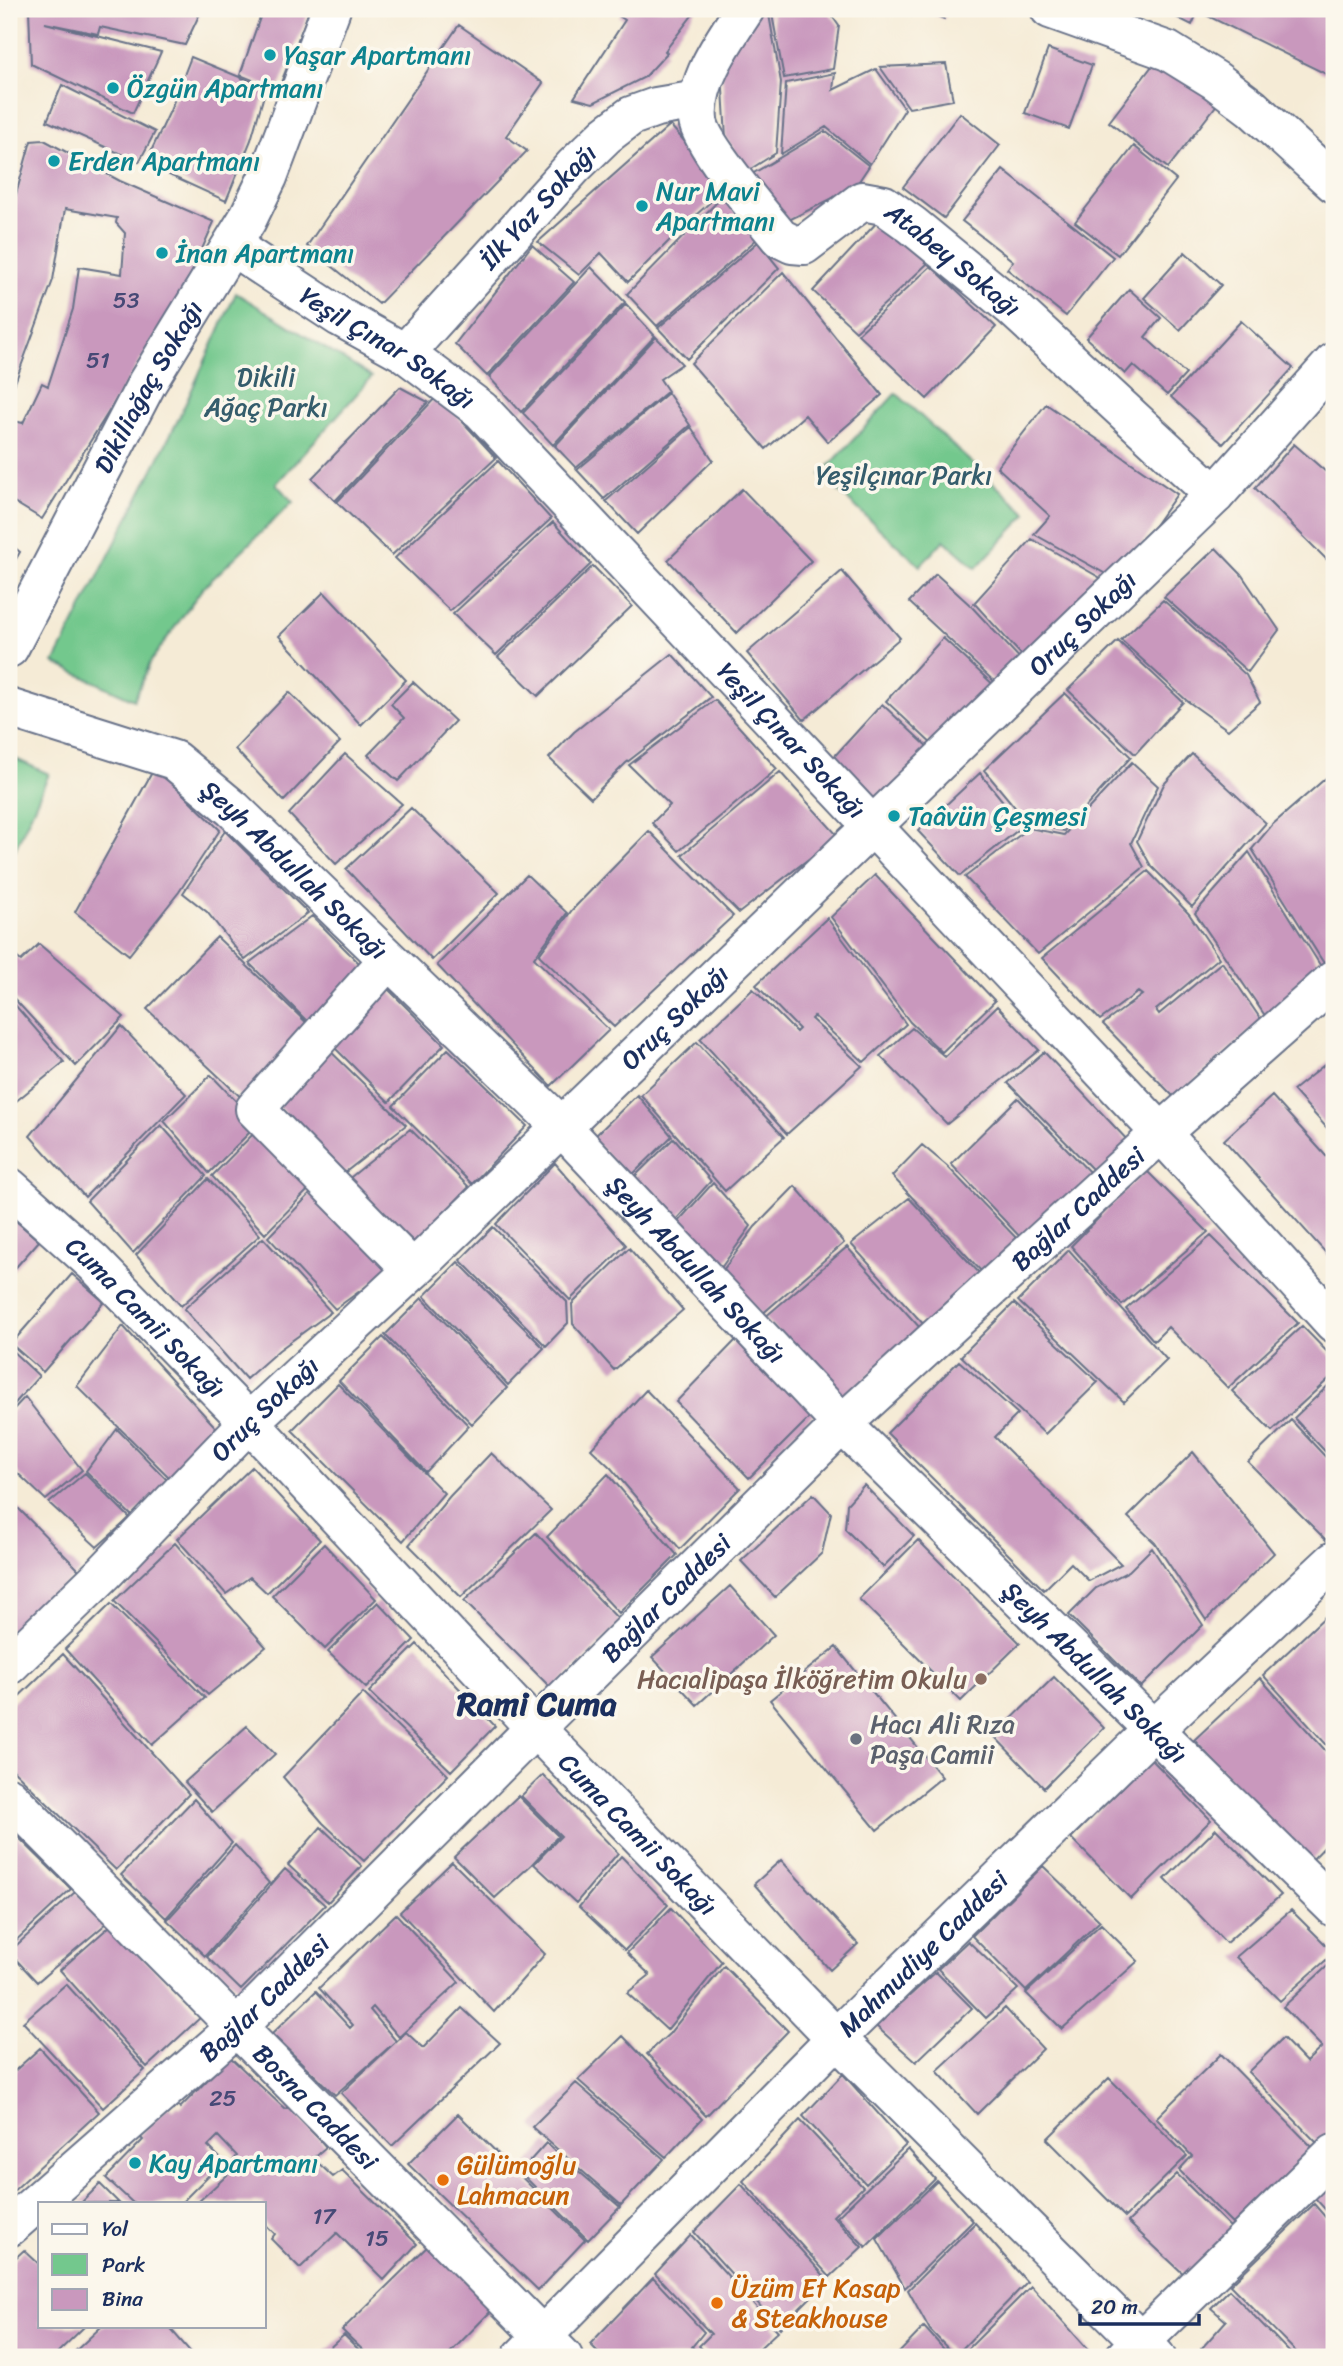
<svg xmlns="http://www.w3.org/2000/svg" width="1343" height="2366" viewBox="0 0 1343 2366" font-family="Sriracha,sans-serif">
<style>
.green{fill:#73c88d;stroke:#477c76;stroke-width:2}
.building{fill:#c998bd}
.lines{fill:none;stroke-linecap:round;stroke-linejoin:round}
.minor-casing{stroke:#677188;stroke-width:42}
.minor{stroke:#fff;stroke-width:38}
.culture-dot{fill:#0f9aa8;stroke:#fbf7ec;stroke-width:2.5}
.education-dot{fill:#8d6e63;stroke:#fbf7ec;stroke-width:2.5}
.worship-dot{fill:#6b7280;stroke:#fbf7ec;stroke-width:2.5}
.food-dot{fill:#e8710a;stroke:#fbf7ec;stroke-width:2.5}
.labels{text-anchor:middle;stroke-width:7;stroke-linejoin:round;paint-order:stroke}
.number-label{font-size:23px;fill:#464976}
.culture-label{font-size:26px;fill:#0d838f;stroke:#fbf7ec;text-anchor:start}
.street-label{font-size:26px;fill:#1b2f5e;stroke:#fbf7ec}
.park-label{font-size:26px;fill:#355d6c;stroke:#fbf7ec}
.education-label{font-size:26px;fill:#785e54;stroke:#fbf7ec;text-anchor:end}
.worship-label{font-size:26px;fill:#5b616d;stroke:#fbf7ec;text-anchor:start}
.food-label{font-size:26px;fill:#c56008;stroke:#fbf7ec;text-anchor:start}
.district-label{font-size:33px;font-weight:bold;fill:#1b2f5e;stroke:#fbf7ec}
</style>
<rect width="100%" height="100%" fill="#fbf7ec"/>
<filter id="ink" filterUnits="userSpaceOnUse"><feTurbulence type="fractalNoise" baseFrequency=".0143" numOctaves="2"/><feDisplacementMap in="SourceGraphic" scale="14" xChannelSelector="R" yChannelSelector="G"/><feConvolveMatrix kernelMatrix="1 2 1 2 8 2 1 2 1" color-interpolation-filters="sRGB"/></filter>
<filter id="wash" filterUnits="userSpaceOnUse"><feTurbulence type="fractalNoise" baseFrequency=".00686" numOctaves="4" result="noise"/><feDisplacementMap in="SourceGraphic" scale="28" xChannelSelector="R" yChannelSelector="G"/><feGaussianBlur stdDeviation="1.57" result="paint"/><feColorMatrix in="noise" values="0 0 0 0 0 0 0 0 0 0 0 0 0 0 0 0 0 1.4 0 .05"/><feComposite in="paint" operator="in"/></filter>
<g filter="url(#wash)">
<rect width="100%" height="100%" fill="#f5ebd6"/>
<path class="green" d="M236,293l136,84 -96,107 17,18 -91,87 -51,72 -17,39 -80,-37 125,-245z
M896,393l131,121 -51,54 -32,-28 -24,26 -99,-91z
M9,756l40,18 -40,89z"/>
<g id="blocks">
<path class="building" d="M29,9h173l-17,36 -85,-18 -2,7 -53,-11 116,29 -28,61 -102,-49z
M263,9h47l-32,81 -38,-15z
M625,9h72l-32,42 2,2 -22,24 -52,26 -19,-5 51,-78 -6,-4z
M755,9h13l13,73 -5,71 -27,17 -23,-32 -5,-82z
M771,9h56l12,17 -6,43 -49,9z
M920,9h28l-4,10z
M1160,9h174v69l-136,-67 -6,14z
M459,25l84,58 -37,53 21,15 -148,153 -72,-58z
M1048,49l44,16 -23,64 -44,-16z
M191,57l75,31 -15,52 -25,61 -81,-37 25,-53z
M1159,57l59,46 -50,65 -59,-46z
M946,64l7,36 -44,8 -29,-41z
M876,69l29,40 -35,55 -44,-37 -45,27 5,-71 49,-10 -2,17z
M62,85l93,47 -16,30 -92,-41z
M960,113l40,32 -56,73 -41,-31z
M670,125l56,63 -40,36 -58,58 -27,-29 -22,22 -41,-33z
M825,131l44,35 -14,21 -68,34 -35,-47z
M44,140l76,41 94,41 -31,70 -141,227 -33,-20v-79l14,3 19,-40 6,3 25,-77 6,-42 43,7 3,-41 -9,-10 1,-5 -52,-9 -12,71 -44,119v-180l22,-78z
M1134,146l42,34 -58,75 -43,-33z
M1003,170l110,87 -47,59 -59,-47 6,-8 -51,-40z
M722,197l35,42 -100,87 -30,-32z
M881,218l47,45 -72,68 -43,-40z
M758,242l21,26 -92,91 -29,-31z
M532,245l42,37 -87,94 -32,-32z
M1185,252l36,33 -41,45 -36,-32z
M931,266l65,61 -69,72 -69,-65z
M591,267l34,35 -104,110 -32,-35z
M783,272l99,123 -54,47 -23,-27 -39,34 -75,-86z
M1129,289l32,29 -16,19 41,37 -19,21 -34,-30 -8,9 -39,-36z
M626,304l29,32 -102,109 -30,-32z
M1241,321l52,47 -70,76 -52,-47z
M656,337l26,27 -22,15 8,12 -92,77 -21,-22z
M400,387l28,15 -93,99 -23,-23z
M668,393l22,32 -86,74 -27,-29z
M438,395l58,63 -104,97 -55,-53z
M1046,404l131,90 -50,71 -14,13 -79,-44 16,-18 -53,-49z
M691,427l22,33 -76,74 -31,-33z
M1294,444l40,35v77l-6,5 -73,-73z
M498,461l53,58 -101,92 -55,-53z
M742,489l69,72 -74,72 -69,-73z
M553,522l38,42 -95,91 -43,-41z
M1032,539l79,45 -84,77 -53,-58z
M9,543l11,9 -11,19z
M1216,548l25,26 38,56 -31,42 -84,-75z
M593,566l39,40 -94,90 -40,-39z
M842,571l58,67 -96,82 -57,-67z
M936,574l34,31 54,58 -25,23 -90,-84z
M324,592l82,88 -45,45 -82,-89z
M1163,600l83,75 14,27 -32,28 -42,-30 -65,-60z
M943,638l55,51 -62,59 -50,-47z
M1118,641l65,61 -48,52 -67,-64z
M672,654l39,43 -85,66 -35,35 -42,-40 25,-26z
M413,682l42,39 -57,60 -30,-26 36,-37 -13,-14z
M289,692l51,50 -56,59 -49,-52z
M1065,693l66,64 -67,74 -36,-8 -44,-53z
M715,700l62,69 -98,82 -27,-28 18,-18 -41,-40z
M882,704l50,47 -58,55 -43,-46z
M345,754l57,50 -66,60 -47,-50z
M1192,754l74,69 -74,84 -41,-41 -14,-25 27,-57z
M1132,762l26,24 -27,57 13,24 -106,87 -73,-77 64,-49 35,7z
M155,767l65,63 -41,62 -50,63 -54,-43z
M780,772l58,64 -99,77 -57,-58z
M980,773l43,53 -63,50 -42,-45z
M1326,778l8,10v169l-9,8 -73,-116 20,-24z
M411,808l88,85 -67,67 -86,-91z
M225,831l83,82 -63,47 -38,-48 -24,-19z
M649,831l84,85 -119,111 -75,-72 33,-45z
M1249,852l73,116 -56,49 -71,-104z
M1148,871l41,43 30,44 -63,52 3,4 63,-52 40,59 -87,77 -72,-74 39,-29 -4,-3 -38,28 -58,-62z
M527,875l40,38 -33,45 75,72 -58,56 -114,-121z
M875,875l120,126 -53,51 -32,-30 -79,-105z
M312,916l58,58 -52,58 -69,-69z
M827,918l79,106 -42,38 -50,-46 -3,3 51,47 -75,68 -87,-95 53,-50 43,43 3,-3 -43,-44z
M217,937l99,95 -69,71 -100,-94z
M39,944l85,73 -48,49 -67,-73v-42l12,10z
M382,983l62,62 -55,57 -61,-61z
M9,998l55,64 -55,45z
M997,1006l42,44 -92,74 -67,-68 32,-28 33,29z
M121,1026l65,68 -101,103 -55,-61z
M697,1042l87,95 -59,54 -84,-96z
M323,1044l83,81 -67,52 -65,-77z
M448,1049l79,77 -55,58 -79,-78z
M1044,1052l87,92 -34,30 -89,-91z
M1334,1057v79l-41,-46z
M211,1075l47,49 -49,49 -45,-52z
M637,1095l35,41 -43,42 -37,-39z
M1272,1096l62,69v97l-110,-122z
M1018,1098l76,79 -71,63 -72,-76z
M161,1125l45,51 -73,77 -46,-52z
M261,1126l54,57 -50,51 -53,-58z
M410,1129l59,58 -54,56 -69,-62z
M674,1138l37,43 -38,42 -42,-43z
M922,1145l25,21 73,76 -36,32 -92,-98z
M555,1163l71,82 -56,55 -74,-76z
M1146,1170l62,62 -86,73 -51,-59z
M208,1179l52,56 -79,71 -45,-51z
M713,1183l38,43 -33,46 -43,-47z
M318,1186l75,78 -11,11 -47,34 -67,-72z
M795,1186l49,57 -83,72 -40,-42 34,-46z
M909,1198l73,78 -57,50 -74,-82z
M9,1215l30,26 -30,34z
M493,1227l74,75 1,21 -22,23 -86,-86z
M1211,1236l87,87 -70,65 -60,-61 -14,14 -28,-32z
M263,1238l68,74 -52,38 -33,29 -62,-70z
M847,1247l74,82 -79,70 -78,-81z
M629,1248l54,62 -69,60 -41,-46 -1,-20z
M1069,1250l98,110 -43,42 -106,-101z
M458,1262l86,86 -36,37 -84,-89z
M72,1274l32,28 -61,70 -32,-28z
M422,1298l85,90 -35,36 -87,-89z
M1014,1303l84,79 -53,52 -84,-78z
M123,1326l97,106 -50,46 -93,-92z
M1302,1326l32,33v15l-62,57 -40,-40z
M383,1337l86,89 -43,46 -87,-91z
M736,1340l78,73 -65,65 -73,-76z
M9,1348l30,28 -30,34z
M959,1361l59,53 -23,23 126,127 -32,17 -18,-18 -27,27 -157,-157z
M1334,1380v81l-40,-43z
M338,1384l106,109 -41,48 -111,-111z
M646,1390l94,98 -60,61 -69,-81 -20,-19z
M25,1397l57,73 -36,30 -37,-35v-51z
M1291,1420l43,46v66l-8,8 -78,-78z
M117,1429l52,53 -37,34 -46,-45z
M1193,1452l81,101 -68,67 -51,-77 -27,-26z
M491,1453l60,57 -90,87 -52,-52 41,-49z
M252,1467l68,73 -53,53 -17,-16 -24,17 -49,-55z
M85,1473l45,45 -33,29 -48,-44z
M608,1474l69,81 -58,58 -72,-76z
M864,1485l50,51 -31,31 -38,-38 2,-25z
M813,1494l18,19 -9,40 -47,44 -34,-36z
M17,1507l63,64 -68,64 -3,-4v-116z
M536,1533l85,89 -68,68 -89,-89z
M918,1540l102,103 -59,58 -102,-102z
M175,1543l91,104 -58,48 -94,-94z
M324,1544l52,55 -51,50 -53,-53z
M1152,1548l51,77 -62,62 -72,-72 27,-27 33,-17z
M730,1586l44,49 -77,70 -45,-48z
M378,1602l36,38 -48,48 -38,-36z
M111,1604l94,94 -53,47 -87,-96z
M1330,1612l4,5v136l-71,-78z
M417,1644l78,82 -44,45 -82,-79z
M836,1647l106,130 -65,53 -107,-130z
M63,1654l126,140 -73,76 -107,-104v-60z
M1054,1677l50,51 -60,60 -50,-52z
M1260,1678l74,82v77l-25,26 -115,-123z
M363,1693l85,82 -84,86 -41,-38 -40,-46z
M247,1726l28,28 -63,58 -27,-30z
M1151,1759l60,61 -80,79 -60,-61z
M543,1775l75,78 -42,50 -42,-39 27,-28 -40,-40z
M518,1796l40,40 -27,29 -36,33 -41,-41z
M194,1799l38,44 -66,75 -45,-43z
M321,1827l41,39 -34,36 -40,-37z
M9,1828l62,61 -62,58z
M1216,1829l65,66 -55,48 -61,-64z
M235,1845l34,38 -64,73 -38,-36z
M621,1856l47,49 -43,45 -46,-43z
M781,1860l77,84 -28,26 -76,-86z
M452,1862l93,92 -51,58 -94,-100z
M1043,1866l57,55 -74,70 -54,-55z
M285,1869l40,36 -84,85 -34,-33z
M75,1892l32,31 -70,59 -28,-30z
M671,1908l51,54 -55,68 -40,-37 23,-18 -23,-22z
M1291,1910l43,43 -54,48 -44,-44z
M396,1914l63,68 -60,55 -26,-30 -3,3 26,31 -61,54 -63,-61 44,-43 34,37 3,-3 -34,-37z
M1101,1924l37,37 -76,68 -36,-36z
M110,1926l92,90 -55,51 -87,-97z
M968,1941l50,48 -32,29 -48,-49z
M1334,1960v173l-14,13 -72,-74 35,-34 23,24 16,-15 -39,-40z
M724,1966l64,65 -82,85 -59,-62 22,-20z
M936,1972l36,36 -56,54 -40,-36z
M66,1984l79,86 -42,38 -80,-86z
M462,2008l38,35 -108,103 -51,-53 65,-61 17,16z
M1005,2008l38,41 -66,65 -40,-43z
M623,2036l79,83 -36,38 -88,-77z
M40,2048l59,64 -90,83v-119z
M1221,2054l95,97 -79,77 -58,-58 13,-14 -36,-38z
M230,2057l55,52 4,-2 32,34 5,6 -13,11 20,19 9,-7 75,74 -33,36 -47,-47 -37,35 -29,-29 4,-5 -11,-11v-20h-67l40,-37 -4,-5 4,-5 -19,-20 -10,10 15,15 -42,42h-48l-27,-25 37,-38 -4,-4 30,-30 4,4 5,-5 2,3z
M843,2074l63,71 -40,39 -63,-68z
M1109,2078l78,78 -62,61 -78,-78z
M576,2083l88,76 -43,46 -89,-78z
M458,2114l127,126 -47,50 -130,-126z
M800,2120l63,67 -30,29 29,31 -32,30 -87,-96z
M546,2143l74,64 -32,33 -68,-68z
M908,2149l27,30 -69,68 -29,-30z
M1177,2174l58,58 -47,46 -60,-56z
M1334,2178v41l-20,-22z
M937,2181l36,40 -68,67 -28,-49z
M100,2184l19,19h-38z
M741,2184l87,96 -48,48 -86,-96z
M1314,2204l20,23v130h-33l-71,-72z
M975,2223l52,59 -72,74 -25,-26 -22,-40z
M691,2235l87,96 -28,26h-40l-11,-11 12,-12 -56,-60z
M433,2241l65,63 -52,53h-76l-28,-27z
M24,2250l16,15v61h45l-32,31h-44v-93z
M653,2278l51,54 -12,15 10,10h-99l-13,-13z
M1031,2286l64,71h-135z
M1229,2290l65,67h-84l-9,-8 25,-28 -15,-13z
M102,2326h66l27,31h-126z
M924,2327l27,30h-56z
M344,2335l22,22h-47z"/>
</g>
</g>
<g filter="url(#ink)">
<use href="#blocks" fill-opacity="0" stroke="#677188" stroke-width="2"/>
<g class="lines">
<defs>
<g id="minor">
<path id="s1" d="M745,9c-20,30 -51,72 -47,111 2,23 65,97 82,118l12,6 12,1 58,-44 22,4 28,20 100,82 203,188"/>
<path d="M1050,9l118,42 47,29 37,28 82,75"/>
<path id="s2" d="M232,246l108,71 65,36 76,57 680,723 173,190"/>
<path id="s3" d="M405,353l169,-187 32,-31 25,-19 25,-9 42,-7"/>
<path id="s4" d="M9,648l138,-265 100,-163 21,-43 63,-168"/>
<path id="s5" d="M9,708l165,52 59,49 327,316 282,299 492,483"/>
<path d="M388,960l-133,149 158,161"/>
<path id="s6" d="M9,1187l85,76 155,159 286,306 301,310 320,319"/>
<path id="s7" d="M9,1665l96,-93 144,-150 164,-152 802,-775 119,-133"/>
<path id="s8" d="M9,1797l554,560"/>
<path id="s9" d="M9,2227l229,-201 297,-298 307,-304 319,-291 173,-153"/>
<path id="s10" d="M522,2357l314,-319 316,-307 182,-170"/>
<path d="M1125,2357l209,-204"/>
</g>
</defs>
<use href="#minor" class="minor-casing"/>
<use href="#minor" class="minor"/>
</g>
</g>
<g class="culture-dot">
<circle cx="270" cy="55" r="7"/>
<circle cx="113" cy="88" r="7"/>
<circle cx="54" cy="161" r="7"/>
<circle cx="642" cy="206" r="7"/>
<circle cx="162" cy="253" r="7"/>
<circle cx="894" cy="816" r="7"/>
<circle cx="135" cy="2163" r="7"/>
</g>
<circle class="education-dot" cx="981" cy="1679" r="7"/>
<circle class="worship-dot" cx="856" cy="1739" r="7"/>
<g class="food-dot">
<circle cx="443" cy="2180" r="7"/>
<circle cx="717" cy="2303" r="7"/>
</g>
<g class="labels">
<g class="number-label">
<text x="126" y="308">53</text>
<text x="98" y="368">51</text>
<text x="223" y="2106">25</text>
<text x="324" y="2224">17</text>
<text x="377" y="2246">15</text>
</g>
<g class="culture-label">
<text x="284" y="64">Yaşar Apartmanı</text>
<text x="127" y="97">Özgün Apartmanı</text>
<text x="68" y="170">Erden Apartmanı</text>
<text x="656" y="200">Nur Mavi<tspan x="656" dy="30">Apartmanı</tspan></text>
<text x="176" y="262">İnan Apartmanı</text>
<text x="908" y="825">Taâvün Çeşmesi</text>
<text x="149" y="2172">Kay Apartmanı</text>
</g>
<g class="street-label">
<text dy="9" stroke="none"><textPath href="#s3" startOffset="198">İlk Yaz Sokağı</textPath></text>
<text dy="9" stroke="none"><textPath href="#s1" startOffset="476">Atabey Sokağı</textPath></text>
<text dy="9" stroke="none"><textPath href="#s2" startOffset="186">Yeşil Çınar Sokağı</textPath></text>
<text dy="9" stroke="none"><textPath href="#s4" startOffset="296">Dikiliağaç Sokağı</textPath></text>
<text dy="9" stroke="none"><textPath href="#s7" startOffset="1496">Oruç Sokağı</textPath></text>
<text dy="9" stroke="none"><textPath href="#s2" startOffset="752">Yeşil Çınar Sokağı</textPath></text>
<text dy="9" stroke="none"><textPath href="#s5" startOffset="336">Şeyh Abdullah Sokağı</textPath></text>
<text dy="9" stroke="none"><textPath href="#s7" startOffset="929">Oruç Sokağı</textPath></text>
<text dy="9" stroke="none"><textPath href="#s9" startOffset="1477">Bağlar Caddesi</textPath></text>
<text dy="9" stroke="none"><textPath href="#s5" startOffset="903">Şeyh Abdullah Sokağı</textPath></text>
<text dy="9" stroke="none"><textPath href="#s6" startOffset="189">Cuma Camii Sokağı</textPath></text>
<text dy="9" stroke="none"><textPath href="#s7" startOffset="362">Oruç Sokağı</textPath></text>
<text dy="9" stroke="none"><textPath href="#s9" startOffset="910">Bağlar Caddesi</textPath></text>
<text dy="9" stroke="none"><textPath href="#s5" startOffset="1470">Şeyh Abdullah Sokağı</textPath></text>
<text dy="9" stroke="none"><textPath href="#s6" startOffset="903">Cuma Camii Sokağı</textPath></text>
<text dy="9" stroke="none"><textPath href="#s10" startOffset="569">Mahmudiye Caddesi</textPath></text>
<text dy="9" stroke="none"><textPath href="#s9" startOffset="343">Bağlar Caddesi</textPath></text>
<text dy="9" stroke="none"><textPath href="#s8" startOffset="436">Bosna Caddesi</textPath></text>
</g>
<g class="park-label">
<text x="266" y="386">Dikili<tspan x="266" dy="30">Ağaç Parkı</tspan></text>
<text x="904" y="484">Yeşilçınar Parkı</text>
</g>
<g class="education-label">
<text x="967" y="1688">Hacıalipaşa İlköğretim Okulu</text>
</g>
<g class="worship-label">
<text x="870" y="1733">Hacı Ali Rıza<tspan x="870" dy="30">Paşa Camii</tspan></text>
</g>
<g class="food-label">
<text x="457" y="2174">Gülümoğlu<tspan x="457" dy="30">Lahmacun</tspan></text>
<text x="731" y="2297">Üzüm Et Kasap<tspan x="731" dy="30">&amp; Steakhouse</tspan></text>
</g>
<g class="district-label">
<text x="537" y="1715">Rami Cuma</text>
</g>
</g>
<rect width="1343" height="2366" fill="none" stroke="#fbf7ec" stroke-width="35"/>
<rect x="38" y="2202" width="228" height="126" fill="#fbf7ec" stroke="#a1a7b3" stroke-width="2"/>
<rect x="52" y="2224" width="35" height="10" fill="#ffffff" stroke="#a1a7b3" stroke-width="2"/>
<text x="102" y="2236" font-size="21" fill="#1b2f5e">Yol</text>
<rect x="52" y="2254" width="35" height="21" fill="#73c88d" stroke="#a1a7b3" stroke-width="2"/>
<text x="102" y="2272" font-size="21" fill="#1b2f5e">Park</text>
<rect x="52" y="2289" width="35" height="21" fill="#c998bd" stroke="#a1a7b3" stroke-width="2"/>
<text x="102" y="2306" font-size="21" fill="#1b2f5e">Bina</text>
<path d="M1080 2314v10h119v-10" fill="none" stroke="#1b2f5e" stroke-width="3.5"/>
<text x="1091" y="2314" font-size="21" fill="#1b2f5e" stroke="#fbf7ec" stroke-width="5" paint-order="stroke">20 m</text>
</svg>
